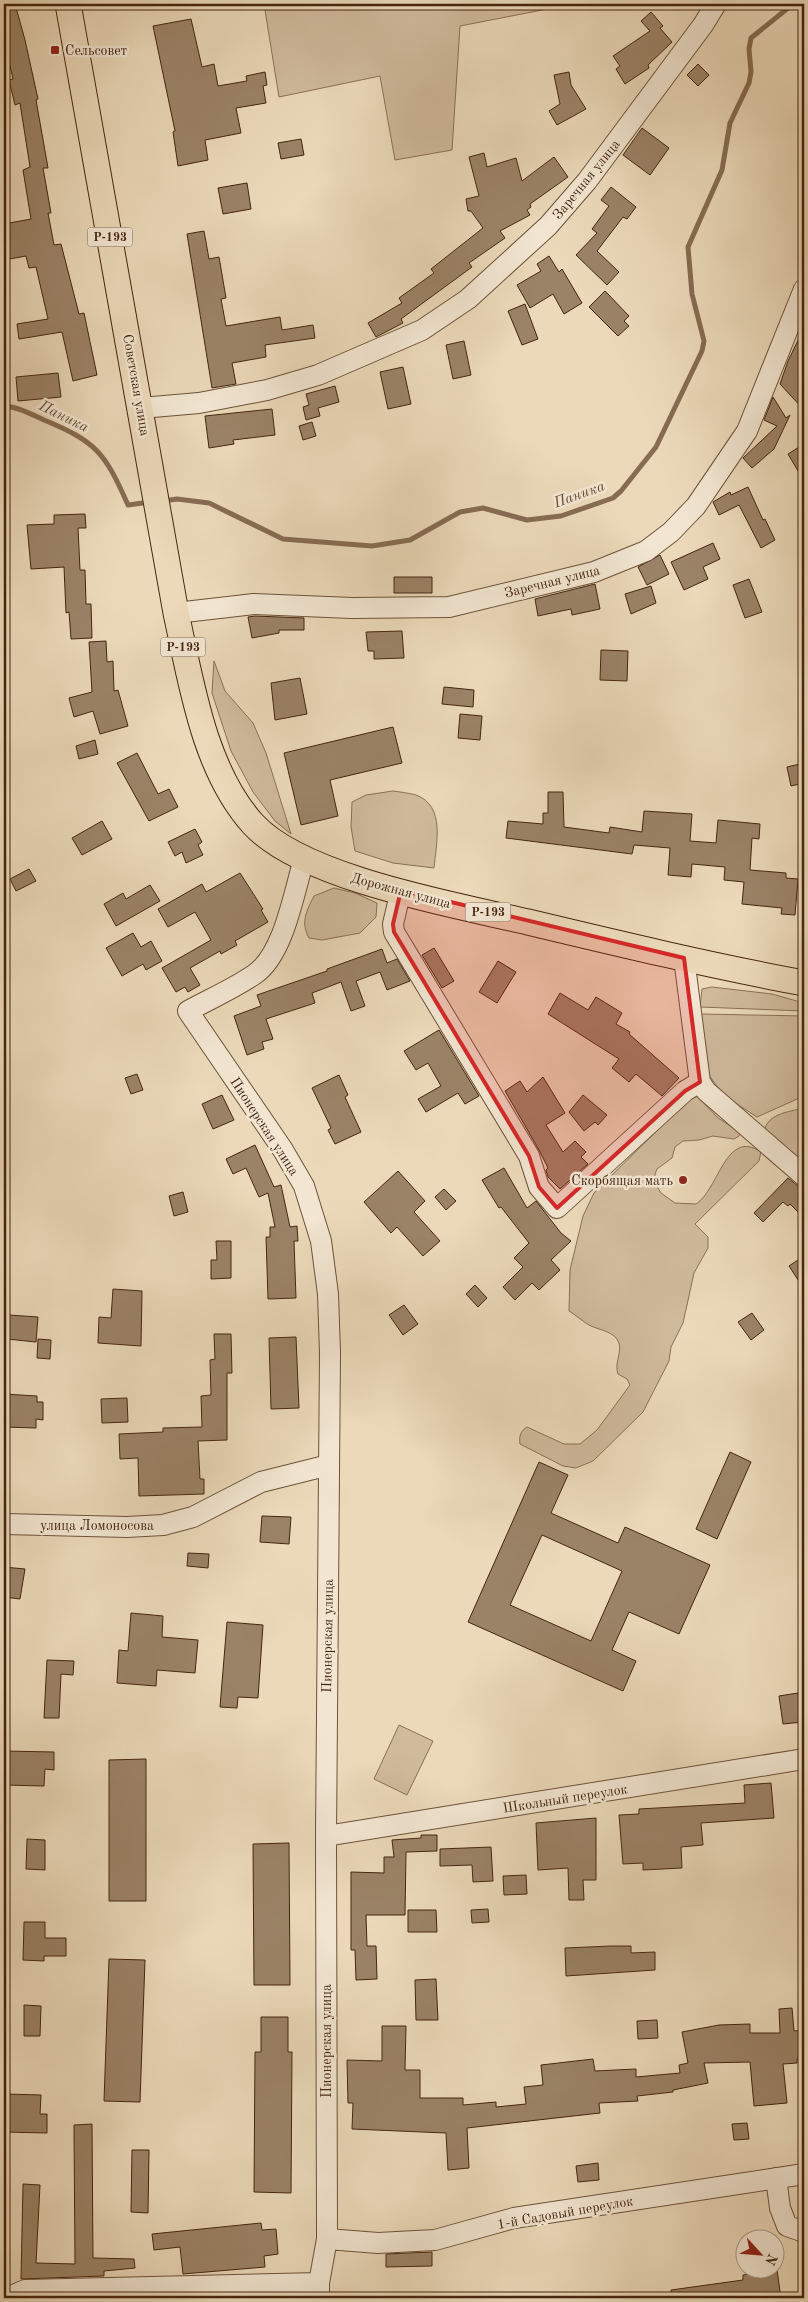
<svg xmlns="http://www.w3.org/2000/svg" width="808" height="2302" viewBox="0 0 808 2302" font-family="'Old Standard TT',serif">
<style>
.green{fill:#cfba9c;stroke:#8a7055}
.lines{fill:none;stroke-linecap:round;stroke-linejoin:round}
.stream{stroke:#876c52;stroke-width:5}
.building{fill:#9b8367;stroke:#45250e;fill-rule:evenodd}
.minor-casing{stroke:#6e5239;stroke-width:22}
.major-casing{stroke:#45250e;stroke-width:27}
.minor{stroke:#f2e6d2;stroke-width:20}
.major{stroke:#ebd9b9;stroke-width:25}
.marked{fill:#d62828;fill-opacity:0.2;stroke:#d62828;stroke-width:4;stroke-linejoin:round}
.poi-dot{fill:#8f2418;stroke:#f2e6d2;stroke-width:2}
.labels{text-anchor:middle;stroke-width:5;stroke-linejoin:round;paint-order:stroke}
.shield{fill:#f2e6d2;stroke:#795f49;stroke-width:1}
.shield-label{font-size:12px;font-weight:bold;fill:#45250e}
.poi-label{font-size:14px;fill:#45250e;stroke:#f2e6d2;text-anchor:start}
.street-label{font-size:14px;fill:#45250e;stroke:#f2e6d2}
.water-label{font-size:15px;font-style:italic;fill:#664930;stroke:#f2e6d2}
</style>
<rect width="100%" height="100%" fill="#ebd9b9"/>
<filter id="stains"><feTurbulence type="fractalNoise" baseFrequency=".004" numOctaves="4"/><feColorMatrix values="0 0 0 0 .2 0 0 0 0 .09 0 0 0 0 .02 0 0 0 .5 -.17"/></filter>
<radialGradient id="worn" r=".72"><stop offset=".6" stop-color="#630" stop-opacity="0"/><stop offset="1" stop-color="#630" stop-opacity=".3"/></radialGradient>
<path class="green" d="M264,4h309l-113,22 -8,124 -57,10 -15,-84 -101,21z
M214,661l11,30 28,32 13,30 25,81 -16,-13 -22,-29 -22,-41 -19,-58z
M393,791c7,1 16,2 23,4 30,11 20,49 18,73l-41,-5 -38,-12 -4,-24 1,-25 14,-7z
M334,888l21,5 22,10 -1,14 -16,16 -38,7 -13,-2c-9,-16 -2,-28 5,-42z
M712,987l60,7 32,9v8l-104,-4 2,-18z
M701,1014l103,2v80l-47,21 -34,-22 -14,-20z
M692,1096h5l21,22 22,14 -1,4 -5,3 -21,-3 -14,4 -16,1 -8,6 -3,11 -15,11 -2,5 1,11 5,8 14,10 21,1c23,-15 30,-76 65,-52l-2,9 -64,63 13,13v11l-14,25 -11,50 -12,24 -2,14 -26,51 -50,49 -17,7 -13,-2 -43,-22c-1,-7 0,-13 7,-17l37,17h16l17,-14 33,-45 -3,-6 -9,-5c-4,-11 4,-21 1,-31 -4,-12 -21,-13 -30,-18 -7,-4 -13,-10 -20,-14l1,-41 13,-54 11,-23z
M804,1108v56l-40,-29c0,-21 24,-23 40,-27z
M399,1725l34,16 -26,54 -33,-16z"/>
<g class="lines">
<path class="stream" d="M4,406c14,1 27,8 40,14 53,22 61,33 84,85l22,-3
M163,501l14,-2 32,4 74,36 89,7 38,-6 50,-28 23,-4 44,12 34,-4 52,-18 8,-7 35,-44 46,-96 2,-10 -12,-47 -4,-47 34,-77 8,-47 19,-40 2,-11 -2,-23 2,-11 42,-34"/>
</g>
<path class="building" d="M4,4h11l10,36 13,59 -2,1 12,68h-5l8,45h-3l6,32 7,-1 18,70 5,-1 13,62 -24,6 -11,-49 -43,7 -2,-15 31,-5 -12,-52 -7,1 -3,-12 -22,4v-36l27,-5 -8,-49 7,-3 -10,-64 -5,2 -6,-25 4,-1 -9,-40z
M651,12l12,14 -3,2 12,14 -24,23 1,3 -24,16 -9,-15 4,-3 -7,-10 37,-25 -9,-10z
M191,19l11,48 12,-3 4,22 29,-5 -1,-5 19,-4 2,13 -4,1 3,17 -30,5 5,25 -36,7 3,20 -30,6 -5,-34 2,-1 -22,-105z
M698,64l11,11 -11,11 -11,-11z
M569,72l2,13 15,24 -29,16 -8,-14 11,-7 -6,-29z
M642,128l27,20 -19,27 -27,-20z
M301,139l3,16 -23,4 -3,-16z
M484,153l3,14 29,-9 6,23 32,-24 14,20 -38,27 1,3 -4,3 3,5 -30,16 5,7 -36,25 3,4 -71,52 2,4 -27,14 -8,-14 34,-20 -3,-5 35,-25 -3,-4 52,-41 -12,-17h-3l-2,-12 13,-3 -10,-39z
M247,183l4,26 -28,5 -5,-26z
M611,187l25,20 -9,12 -4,-2 -26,34 22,21 -12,13 -31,-30 21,-22 -5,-4 17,-23 -8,-6z
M204,231l5,28 10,-2 7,41 -5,1 5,27 54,-9 2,13 31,-5 2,13 -50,7 1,12 -34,6 4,21 -24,4 -25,-154z
M549,256l10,16 3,-3 20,34 -18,11 -11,-20 -23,14 -13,-23 24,-14 -4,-7z
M605,291l24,25 -5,5 5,5 -11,10 -29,-29z
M525,304l13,35 -16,6 -14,-34z
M804,328v82l-24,-26 8,-23z
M464,341l7,34 -18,4 -7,-34z
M403,367l8,37 -23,5 -8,-37z
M58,373l3,24 -43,4 -2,-24z
M335,386l4,16 -21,6 2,8 -14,4 -3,-13 6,-2 -3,-11z
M773,397l13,21 4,-3 -16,34 -22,19 -9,-10 34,-32 -13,-6z
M272,409l3,26 -42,5 1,4 -25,4 -4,-32z
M312,422l4,14 -13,4 -4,-14z
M804,444v37l-16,-27z
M748,487l15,33 2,-1 10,21 -14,8 -22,-43 -20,10 -6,-13 17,-10 1,3z
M85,514l1,14h-8l2,42h5l1,34h5l1,34 -21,1 -2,-27 -3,1 -2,-46 -33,2 -4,-44 27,-1v-9z
M713,543l7,16 -17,8 5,12 -24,11 -13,-28z
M660,555l9,19 -22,11 -9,-18z
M394,577h38v16h-38z
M749,579l13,33 -17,6 -12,-33z
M595,584l5,25 -28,6 -1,-6 -33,7 -3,-17z
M651,586l5,17 -25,11 -6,-20z
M255,616l49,2v12h-25v3l-27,5 -4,-21z
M402,631l2,27 -30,1v-8h-6l-2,-19z
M106,641l1,21 6,-1 1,30 4,-1 10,36 -28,8 -7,-23 -19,6 -5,-19 23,-6 -3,-50z
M601,650l27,1 -1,30 -27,-1z
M300,678l7,36 -32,6 -4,-37z
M444,687l30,3 -1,17 -31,-3z
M460,714l22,2 -2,24 -22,-2z
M393,727l9,36 -72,17 8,36 -37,9 -17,-72z
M95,740l3,14 -19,5 -3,-13z
M137,753l21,41 11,-5 9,18 -29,14 -32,-58z
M804,763v20l-13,3 -4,-19z
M548,792h15l1,35 45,6 1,-6 32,5 2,-21 48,3 -2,27 26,2 2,-23 42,4 -1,15 -7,-1 -2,32 36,3v5l12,1 -3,36 -14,-1 1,-6 -40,-4 2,-22 -20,-2 1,-13 -33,-3 -1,13 -23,-2 2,-27 -36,-3 -2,9 -126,-16 2,-17 35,3v-11h5z
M102,821l10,18 -30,16 -10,-17z
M195,829l7,13 -4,3 5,10 -17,8 -4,-11 -7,4 -7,-14z
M29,869l7,12 -20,10 -6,-12z
M240,873l23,36 -2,1 7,12 -33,19 2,4 -16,9 -1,-3 -30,17 10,17 -12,7 -3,-5 -9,5 -14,-24 49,-28 -16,-28 -27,15 -10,-18 44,-25 4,8z
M150,885l10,16 -44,25 -12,-22 19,-11 3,6z
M133,933l8,14 10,-6 11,20 -16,9 -3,-6 -21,12 -16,-28z
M434,948l20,33 -12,7 -20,-33z
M382,949l5,14 10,-4 13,22 -23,9 -7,-18 -24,9 9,25 -14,5 -10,-29 -29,11 3,10 -49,16 7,20 -11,3 2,7 -17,6 -13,-39 27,-10 -4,-11 70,-24v-2z
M498,961l18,11 -19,31 -18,-11z
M560,993l28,17 8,-13 26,16 -6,11 14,8 -1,2 50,44 -17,18 -26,-22 -7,8 -17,-14 7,-9 -71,-45z
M439,1030l40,66 -14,8 -7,-11 -32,19 -8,-13 23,-13 -13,-23 -12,7 -12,-19z
M137,1074l6,16 -12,4 -6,-16z
M339,1075l9,20 -3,2 16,35 -26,12 -7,-14 3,-2 -19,-40z
M543,1077l22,36 -19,12 17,27 12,-11 11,11 -5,5 7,7 -28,25 -12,-12 -2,-7 2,-2 -9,-18 -34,-59 15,-10 7,11z
M222,1095l12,25 -21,9 -11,-25z
M583,1095l24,20 -9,10 -3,-3 -11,9 -15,-19z
M255,1145l19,42 7,-2 9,42 7,-1 1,15h-4l2,57 -28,1 -2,-62h4v-10h5l-7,-34 -9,4 -13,-29 -13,6 -7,-15z
M504,1168l23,40 9,-7 25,32 10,8 -20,19 9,10 -21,20 -7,-7 -17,17 -12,-13 20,-20 -9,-9 15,-15 -28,-36 -2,1 -17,-28z
M398,1171l27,30 -11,11 26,29 -17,15 -26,-29 -6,6 -27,-31z
M788,1178l16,13v27l-14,-14 -2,2 -5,-4 -20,20 -9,-9z
M444,1189l12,12 -10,9 -11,-13z
M183,1192l5,20 -14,4 -5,-20z
M216,1241h15v37l-20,1v-19h6z
M804,1256v33l-15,-23z
M475,1285l12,13 -9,9 -12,-13z
M113,1289l29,2 -1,55 -43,-3 1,-26 12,1z
M404,1305l14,19 -15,11 -14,-20z
M752,1313l12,17 -13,10 -13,-18z
M9,1315l29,2 -2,25 -29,-3z
M214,1334h17l1,39h-5v67l-29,1 2,38h4v15l-65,2 -1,-38 -18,1 -1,-25 44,-2v-4l39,-1 -1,-31 10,-1 -1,-35 5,-1z
M296,1337l3,71 -28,1 -2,-71z
M38,1339l13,1 -1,19 -13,-1z
M4,1394l33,2v6h6v18l-7,-1v9l-32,-1z
M127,1398l1,24 -26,1 -1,-24z
M730,1452l21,10 -34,77 -21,-10z
M539,1462l29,13 -17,38 67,30 7,-16 85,38 -31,69 -50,-22 -17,38 24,11 -13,30 -155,-69zM542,1535l80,36 -31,70 -81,-36z
M262,1516l29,1 -2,27 -29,-2z
M188,1553l21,1 -1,14 -21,-2z
M4,1567l21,2 -5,30 -16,-2z
M131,1613l32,3 -1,21 36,3 -3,33 -38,-3 -1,16 -39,-3 2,-33 9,1z
M227,1622l36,3 -5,73 -20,-1 -1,11 -17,-1z
M47,1660l27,1 -1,14 -12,-1 -2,44h-15z
M798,1693l5,29 -20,2 -4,-28z
M4,1751l50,1v18l-9,-1 -1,17 -40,-1z
M146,1759v142h-37v-141z
M771,1783l3,35 -73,5 2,22 -22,2 1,21 -39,2v-7l-20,1 -4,-49 20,-1v-5l106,-6 -1,-18z
M596,1818v62h-13l1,20h-15l-1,-32 -30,2 -2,-47z
M421,1835h16v16l-31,1 -1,63h-39l1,31h9l1,33 -21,1 -1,-30h-4v-78l33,1v-16h10l-2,-17 29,-2z
M27,1839l18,1v30l-19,-1z
M289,1843l1,142h-36l-1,-141z
M491,1847l2,34 -20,1 -1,-17 -32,1v-17z
M526,1875l1,19 -23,1 -1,-19z
M488,1909l1,13 -17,1 -1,-13z
M408,1910h28l1,22h-29z
M24,1922h21v16h21v18h-22v5l-21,-1z
M611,1946h20v7l24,-1v18l-89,6 -1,-28z
M109,1959l36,1 -5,142 -36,-1z
M436,1979l2,41h-22l-1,-40z
M24,2005l17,1 -1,30h-16z
M792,2008l2,23 10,-1v28l-7,1v4l-14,1 4,39 -33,3 -4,-44 -46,1 4,20 -35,7v2l-36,4 1,5 -39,2 1,10 -133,15 2,40 -21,2 -2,-37 -94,-4 1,-26h-5l-1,-43 35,1v-35h24l-1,44h15v28h43v7l33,-3v5l30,-3 -2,-17 19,-2 -2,-20 52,-6 2,12 41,-2v8l44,-4 -1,-8 9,-2 -6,-31 37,-7 31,-1v9h30l-1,-24z
M261,2017h27v35h4l-1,141 -37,-1 1,-140h6z
M657,2020l1,18 -20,1 -1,-18z
M4,2094l37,1 -1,19h7v19l-43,-1z
M747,2123l2,16 -15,1 -2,-16z
M92,2124l1,134 41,1 1,9 -31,3v5l-83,3 2,-95 17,1 -4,78 39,1 -1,-139z
M132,2150h17l-1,63 -17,-1z
M598,2163l1,17 -21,2 -2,-16z
M261,2223l1,7 14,-1 2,25 -14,2 1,11 -82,7 -3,-27 -26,3 -2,-16z
M432,2252v14l-46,1v-13z
M777,2270l4,28h-109l-1,-8 72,-10v-5z"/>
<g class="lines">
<defs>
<path id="minor" d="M141,408l58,-5 68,-13 51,-15 104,-45 46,-31 80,-73 39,-45 116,-156 13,-21
M176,613l78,-9 98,4 97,-1 145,-35 52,-21 25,-19 25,-26 51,-75 57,-142
M304,859c-10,33 -20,95 -49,115 -20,14 -45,25 -67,37l95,139 21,36 17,55 7,53 2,59 -4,483 1,403 -8,44v15
M401,890l-8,34 1,8 135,224 10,31 18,21 128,-117 15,-9
M684,958l16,124 6,9 98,85
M4,1524l123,3 36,-2 30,-8 68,-35 68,-17
M326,1836l478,-77
M776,2178l4,30 7,18 17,6
M327,2239l51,4 57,-3 79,-22 290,-44
M7,2298l18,-8 294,-7"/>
<path id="major" d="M68,4l108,609c15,69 28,157 77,211 49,54 202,81 275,98 92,22 184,44 276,61"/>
</defs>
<use href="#minor" class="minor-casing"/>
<use href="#major" class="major-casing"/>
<use href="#minor" class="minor"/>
<use href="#major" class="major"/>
</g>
<path class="marked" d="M401,890l283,68 16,124 -15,9 -128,117 -18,-21 -10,-31 -135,-224 -1,-8z"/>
<g class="poi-dot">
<rect x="50" y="45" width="10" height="10" rx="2.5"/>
<circle cx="683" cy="1180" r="5"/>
</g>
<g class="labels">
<g class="shield">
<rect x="87.5" y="227.5" width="45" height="19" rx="4"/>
<rect x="160.5" y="637.5" width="45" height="19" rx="4"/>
<rect x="465.5" y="902.5" width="45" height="19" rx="4"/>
</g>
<g class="shield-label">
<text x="110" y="241">Р-193</text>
<text x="183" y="651">Р-193</text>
<text x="488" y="916">Р-193</text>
</g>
<g class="poi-label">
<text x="65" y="55">Сельсовет</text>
<text x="673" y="1185" text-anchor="end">Скорбящая мать</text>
</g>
<g class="street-label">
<text transform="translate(586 179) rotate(-51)" y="5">Заречная улица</text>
<text transform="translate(137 385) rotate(80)" y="5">Советская улица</text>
<text transform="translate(552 581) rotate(-14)" y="5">Заречная улица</text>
<text transform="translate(401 890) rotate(15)" y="5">Дорожная улица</text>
<text transform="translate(265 1126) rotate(57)" y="5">Пионерская улица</text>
<text x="97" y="1530">улица Ломоносова</text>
<text transform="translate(327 1636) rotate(-89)" y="5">Пионерская улица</text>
<text transform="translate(565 1798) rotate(-9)" y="5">Школьный переулок</text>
<text transform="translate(326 2041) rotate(-90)" y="5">Пионерская улица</text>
<text transform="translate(565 2212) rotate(-10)" y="5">1-й Садовый переулок</text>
</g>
<g class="water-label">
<text transform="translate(64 416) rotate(26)" y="5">Паника</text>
<text transform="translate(579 494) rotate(-20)" y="5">Паника</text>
</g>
</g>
<rect width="808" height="2302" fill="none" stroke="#ebd9b9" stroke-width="20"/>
<rect x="5" y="5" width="798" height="2292" fill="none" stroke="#45250e" stroke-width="2.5"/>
<rect x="10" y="10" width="788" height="2282" fill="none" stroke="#45250e"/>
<g transform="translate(760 2254) rotate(116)"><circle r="24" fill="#f2e6d2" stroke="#ad9984"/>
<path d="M0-4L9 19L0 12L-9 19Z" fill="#8f2418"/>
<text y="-8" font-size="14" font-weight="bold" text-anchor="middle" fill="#45250e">N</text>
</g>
<rect width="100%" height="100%" filter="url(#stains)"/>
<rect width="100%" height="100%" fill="url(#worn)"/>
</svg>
